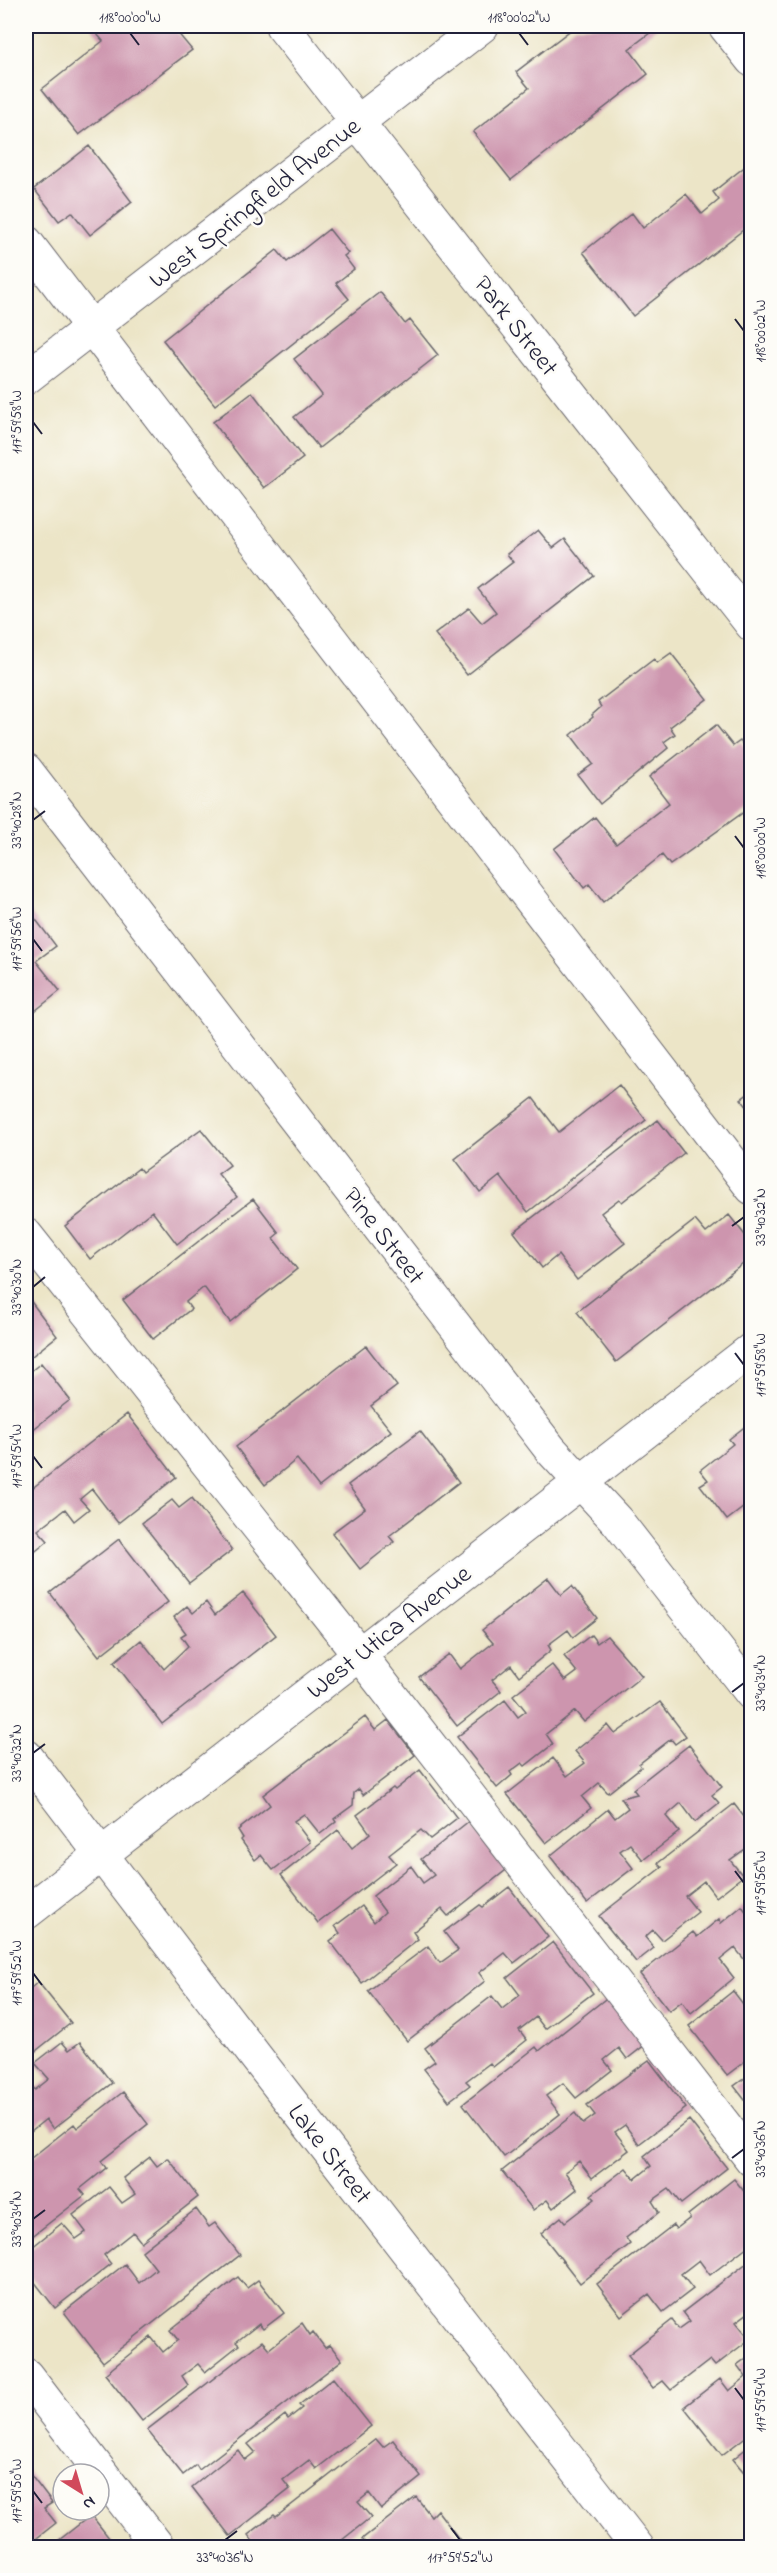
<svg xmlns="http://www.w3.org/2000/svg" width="777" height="2573" viewBox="0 0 777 2573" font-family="'Indie Flower',sans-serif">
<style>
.building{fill:#cd95ae}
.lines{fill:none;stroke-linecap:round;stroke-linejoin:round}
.minor-casing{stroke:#69666c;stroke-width:35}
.minor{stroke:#fff;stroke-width:33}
.ticks{fill:none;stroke:#22223b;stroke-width:2}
.labels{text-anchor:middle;stroke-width:5;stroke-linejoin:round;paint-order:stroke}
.street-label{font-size:26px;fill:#22223b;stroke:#fdfcf7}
.neatline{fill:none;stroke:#22223b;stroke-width:2}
.ticks-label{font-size:15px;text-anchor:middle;fill:#22223b}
</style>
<rect width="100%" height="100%" fill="#fdfcf7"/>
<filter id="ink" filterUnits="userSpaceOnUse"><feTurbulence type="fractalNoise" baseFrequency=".0167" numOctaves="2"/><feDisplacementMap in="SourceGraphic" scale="12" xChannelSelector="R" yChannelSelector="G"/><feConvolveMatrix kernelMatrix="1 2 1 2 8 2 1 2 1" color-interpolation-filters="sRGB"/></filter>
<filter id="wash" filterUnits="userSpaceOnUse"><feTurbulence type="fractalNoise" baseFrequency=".008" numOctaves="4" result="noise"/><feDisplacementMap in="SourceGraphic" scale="24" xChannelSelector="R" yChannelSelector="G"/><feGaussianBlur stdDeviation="1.35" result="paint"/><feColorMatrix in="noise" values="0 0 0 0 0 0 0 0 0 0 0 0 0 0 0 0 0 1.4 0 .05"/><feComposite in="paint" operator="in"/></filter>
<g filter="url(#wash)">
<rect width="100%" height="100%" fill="#ece5c7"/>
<g id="blocks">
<path class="building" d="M90,26h82l20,24 -113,85 -37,-46 61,-48z
M576,26h83l-30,23 19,25 -137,106 -38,-48 56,-44 -13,-16z
M89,146l43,56 -42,33 -18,-23 -13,9 -25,-32z
M752,161v62l-119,93 -50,-64 49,-39 11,15 43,-34 16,20 17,-14 -6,-8z
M329,229l19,24 -4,3 10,13 -18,14 13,16 -134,106 -52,-65 114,-90 10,12z
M380,292l25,32 5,-4 28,35 -119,93 -25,-31 28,-22 -28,-36z
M252,392l51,66 -39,30 -51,-66z
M538,530l15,18 12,-9 29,37 -127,99 -32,-41 34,-26 13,15 14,-11 -18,-23 35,-27 -6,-8z
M671,653l36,46 -37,28 5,7 -11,8 4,6 -68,56 -22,-29 15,-11 -22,-29 22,-18 -1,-2 9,-8 -3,-5 56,-43 3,4z
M716,725l17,21 7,-5 12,15v19l-5,3 5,6v22l-82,59 -8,-10 -59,47 -14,-18 -5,4 -30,-39 41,-32 21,27 53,-41 -20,-26z
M27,908l29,38 -20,15 24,30 -34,27v-108z
M619,1085l27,35 -118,92 -28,-36 -20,16 -25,-33 78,-61 26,34z
M752,1091v22l-11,-14z
M658,1120l26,33 -62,49 -3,-3 -18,14 24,30 -48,37 -19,-25 -16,13 -28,-36z
M201,1129l29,36 -12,9 19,23 -60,47 -25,-33 -62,48 -25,-33 74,-58 3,4z
M253,1199l26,34 -6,5 24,31 -67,53 -26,-35 -18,15 5,7 -38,30 -30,-39z
M729,1215l23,29v13l-136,105 -39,-50 118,-92 11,13z
M26,1295l31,41 -30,24 -1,-3z
M366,1346l31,40 -26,20 20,25 -72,56 -22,-28 -32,26 -29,-38z
M41,1363l29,37 -44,35v-60z
M127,1414l49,63 -58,46 -26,-34 -12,10 9,10 -15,12 -9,-12 -27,21 10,11 -22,18v-66z
M752,1421v80l-25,19 -27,-35 8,-5 -8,-10 33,-26 -4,-5z
M420,1431l39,51 -70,54 5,6 -34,27 -28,-36 33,-25 -17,-23z
M192,1498l40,52 -43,33 -47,-60 30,-23 7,8z
M119,1539l49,63 -69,54 -49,-63z
M548,1578l13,17 11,-9 25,32 -24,19 -5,-7 -20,15 3,5 -32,26 -8,-11 -19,15 9,11 -44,35 -38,-49 30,-23 11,15 33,-26 -11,-13z
M243,1593l33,42 -114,89 -48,-62 27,-22 23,29 24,-23 -7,-10 5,-3 -12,-16 13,-11 6,7 13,-11 9,13z
M591,1635l6,8 10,-7 35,40 -58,46 -9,-11 -29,23 7,10 -28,22 -3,-3 -12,9 2,3 -15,13 -40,-51 48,-37 13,17 8,-6 -13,-16 39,-30 13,16 12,-9 -13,-16z
M660,1702l26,34 -11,8 -4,-5 -32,25 2,3 -33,26 -9,-10 -17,14 9,11 -45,35 -39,-49 46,-36 14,18 18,-13 -10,-12 33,-26 7,9z
M365,1717l10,13 13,-10 27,35 -52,40 -4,-6 -5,4 -1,12 -19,14 2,3 -16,12 -16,-20 -10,7 16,21 -37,28 -12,-15 -6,5 -14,-20 2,-2 -5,-8 32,-25 -7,-10z
M689,1745l33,42 -10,8 7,8 -24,19 -14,-19 -15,13 13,16 -36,28 -13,-16 -10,7 13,17 -46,35 -37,-47 58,-47 7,9 13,-10 -7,-10 16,-4 -4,-5z
M420,1770l37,48 -27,21 -9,-9 -32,25 7,8 -78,60 -37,-48 57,-45 14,18 18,-15 -13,-18 36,-27 2,2z
M734,1804l18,23v17l-22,16 13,16 -27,21 -12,-16 -19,15 13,16 -36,28 -9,-10 -8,7 9,11 -18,14 -37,-46 63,-49 -4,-4z
M469,1821l37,49 -58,46 -6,-7 -29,23 5,7 -56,44 -32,-42 10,-8 -5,-7 27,-20 12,16 11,-10 -12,-16 38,-30 12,17 11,-8 -13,-16z
M509,1887l39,50 -34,26 -9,-10 -26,20 6,8 -78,60 -39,-50 60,-45 12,17 18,-13 -14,-18 36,-27 3,2z
M742,1906l5,7 5,-3v59l-17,-21 -15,12 14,18 -43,35 -9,-12 -13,10 -29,-37 53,-42 4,5 22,-18 2,4z
M553,1942l40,51 -48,36 -9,-12 -17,13 8,10 -34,27 -3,-4 -24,18 4,4 -21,16 -25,-32 11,-8 -10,-13 67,-52 10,13 18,-14 -13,-17z
M38,1982l33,41 -39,31 -6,-8v-54z
M733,1991l10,13 9,-7v59l-25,19 -38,-49z
M609,1996l37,48 -19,15 -8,-11 -15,12 8,10 -36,28 -13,-15 -17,13 14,18 -56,43 -41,-53 73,-57 3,4z
M62,2042l7,8 11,-8 32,41 -59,46 -7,-10 -20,16v-57l9,12 14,-11 -14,-16z
M649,2060l37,48 -47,36 -14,-19 -10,7 14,18 -37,28 -13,-17 -14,11 12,17 -24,19 -6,-8 -14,10 -31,-39 73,-58 8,11 12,-9 -8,-10z
M752,2073v36l-18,-23z
M123,2092l25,32 -47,37 5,7 -26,21 5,6 -59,46v-79l48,-38 3,4z
M689,2120l38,48 -46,36 -12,-15 -17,12 7,11 -33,26 4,6 -50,39 -39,-50 20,-16 4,5 30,-23 -4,-4 35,-27 9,11 16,-13 -7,-10z
M150,2157l7,9 11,-8 30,39 -57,45 -8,-10 -29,23 7,9 -56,44 -29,-37v-19l36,-29 14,16 10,-7 -13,-17 36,-28 13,16 13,-9 -12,-16z
M734,2179l18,22v42l-42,32 -11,-15 -18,14 12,15 -30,23 -14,-18 -28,22 -24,-32 76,-59 3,4 14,-11 -2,-3z
M196,2209l13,18 6,-4 25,32 -137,107 -39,-50 61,-48 14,19 17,-14 -14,-18z
M752,2259v51l-16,12 14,17 -35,27 -5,-6 -39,30 -8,-9 -10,7 -25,-33 44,-35 7,9 11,-8 -7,-9z
M238,2277l9,11 11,-8 26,33 -21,16 -4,-5 -23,18 3,3 -34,27 -7,-8 -16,12 6,9 -46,36 -37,-47 46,-37 12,15 15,-12 -8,-10z
M302,2323l8,12 3,-3 12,16 5,-3 12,15 -143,110 -3,-5 -13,10 -36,-45 115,-89 7,8z
M752,2354v78l-30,23 -38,-48 36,-28 9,12 17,-14 -9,-12z
M333,2378l38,48 -55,43 -7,-9 -26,20 7,9 -60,47 -38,-49 46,-37 7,10 10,-8 -7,-8 37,-29 3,4 14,-11 -3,-3z
M376,2439l7,8 10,-7 28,37 -40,32 -12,-16 -11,9 13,15 -39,31h-74l-10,-13 26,-20 2,2z
M752,2444v38l-19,-23z
M26,2469l26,34 -8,5 12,15 -28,22 -2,-4z
M416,2497l15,19 6,-6 23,30 -10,8h-81l-7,-9z
M91,2515l26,33h-68z"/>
</g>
</g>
<g filter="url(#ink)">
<use href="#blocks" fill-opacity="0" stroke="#69666c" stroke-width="1.5"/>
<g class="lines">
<defs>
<path id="minor" d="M282,26l470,599
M725,26l27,34
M26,242l726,946
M26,378l456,-352
M26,770l525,680 66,71 135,173
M26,1235l333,419 393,506
M26,1756l230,301 382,491
M26,1913l726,-564
M26,2375l133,173"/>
</defs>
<use href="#minor" class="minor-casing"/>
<use href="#minor" class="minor"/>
</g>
</g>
<path class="ticks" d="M130,33l9,12M519,33l9,12M735,319l9,12M33,422l9,12M33,820l12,-9M735,836l9,12M33,939l9,12M732,1226l12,-9M33,1287l12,-10M735,1353l9,12M33,1456l9,12M732,1692l12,-9M33,1753l12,-9M735,1871l9,12M33,1973l9,12M732,2158l12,-9M33,2219l12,-9M735,2388l9,12M33,2491l9,12M451,2528l9,12M225,2540l12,-9"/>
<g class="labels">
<g class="street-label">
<text transform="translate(254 202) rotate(-38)" y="9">West Springfield Avenue</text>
<text transform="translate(517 325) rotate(52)" y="9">Park Street</text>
<text transform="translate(385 1235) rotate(52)" y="9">Pine Street</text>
<text transform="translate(388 1631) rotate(-38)" y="9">West Utica Avenue</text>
<text transform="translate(331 2153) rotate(52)" y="9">Lake Street</text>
</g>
</g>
<rect width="777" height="2573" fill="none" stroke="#fdfcf7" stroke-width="66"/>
<g transform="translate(81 2492) rotate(143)"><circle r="28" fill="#fdfcf7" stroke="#a5a5ac" stroke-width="1.5"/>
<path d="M0-4.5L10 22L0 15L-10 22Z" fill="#d1495b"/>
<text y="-9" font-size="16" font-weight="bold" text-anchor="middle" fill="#22223b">N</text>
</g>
<rect x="33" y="33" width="711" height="2507" class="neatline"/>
<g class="ticks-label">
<text x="130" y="22">118°00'00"W</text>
<text x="519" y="22">118°00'02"W</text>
<text transform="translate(760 331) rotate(-90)" y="5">118°00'02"W</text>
<text transform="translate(16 422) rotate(-90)" y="5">117°59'58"W</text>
<text transform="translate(16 820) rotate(-90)" y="5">33°40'28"N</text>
<text transform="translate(760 848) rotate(-90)" y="5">118°00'00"W</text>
<text transform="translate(16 939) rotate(-90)" y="5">117°59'56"W</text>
<text transform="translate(760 1217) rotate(-90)" y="5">33°40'32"N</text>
<text transform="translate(16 1287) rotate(-90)" y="5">33°40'30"N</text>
<text transform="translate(760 1365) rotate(-90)" y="5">117°59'58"W</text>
<text transform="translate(16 1456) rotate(-90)" y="5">117°59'54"W</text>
<text transform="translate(760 1683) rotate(-90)" y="5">33°40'34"N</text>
<text transform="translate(16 1753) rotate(-90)" y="5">33°40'32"N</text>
<text transform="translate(760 1883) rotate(-90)" y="5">117°59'56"W</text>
<text transform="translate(16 1973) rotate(-90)" y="5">117°59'52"W</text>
<text transform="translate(760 2149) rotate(-90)" y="5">33°40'36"N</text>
<text transform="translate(16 2219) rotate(-90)" y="5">33°40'34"N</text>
<text transform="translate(760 2400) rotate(-90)" y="5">117°59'54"W</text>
<text transform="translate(16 2491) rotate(-90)" y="5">117°59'50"W</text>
<text x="225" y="2562">33°40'36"N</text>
<text x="460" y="2562">117°59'52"W</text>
</g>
</svg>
